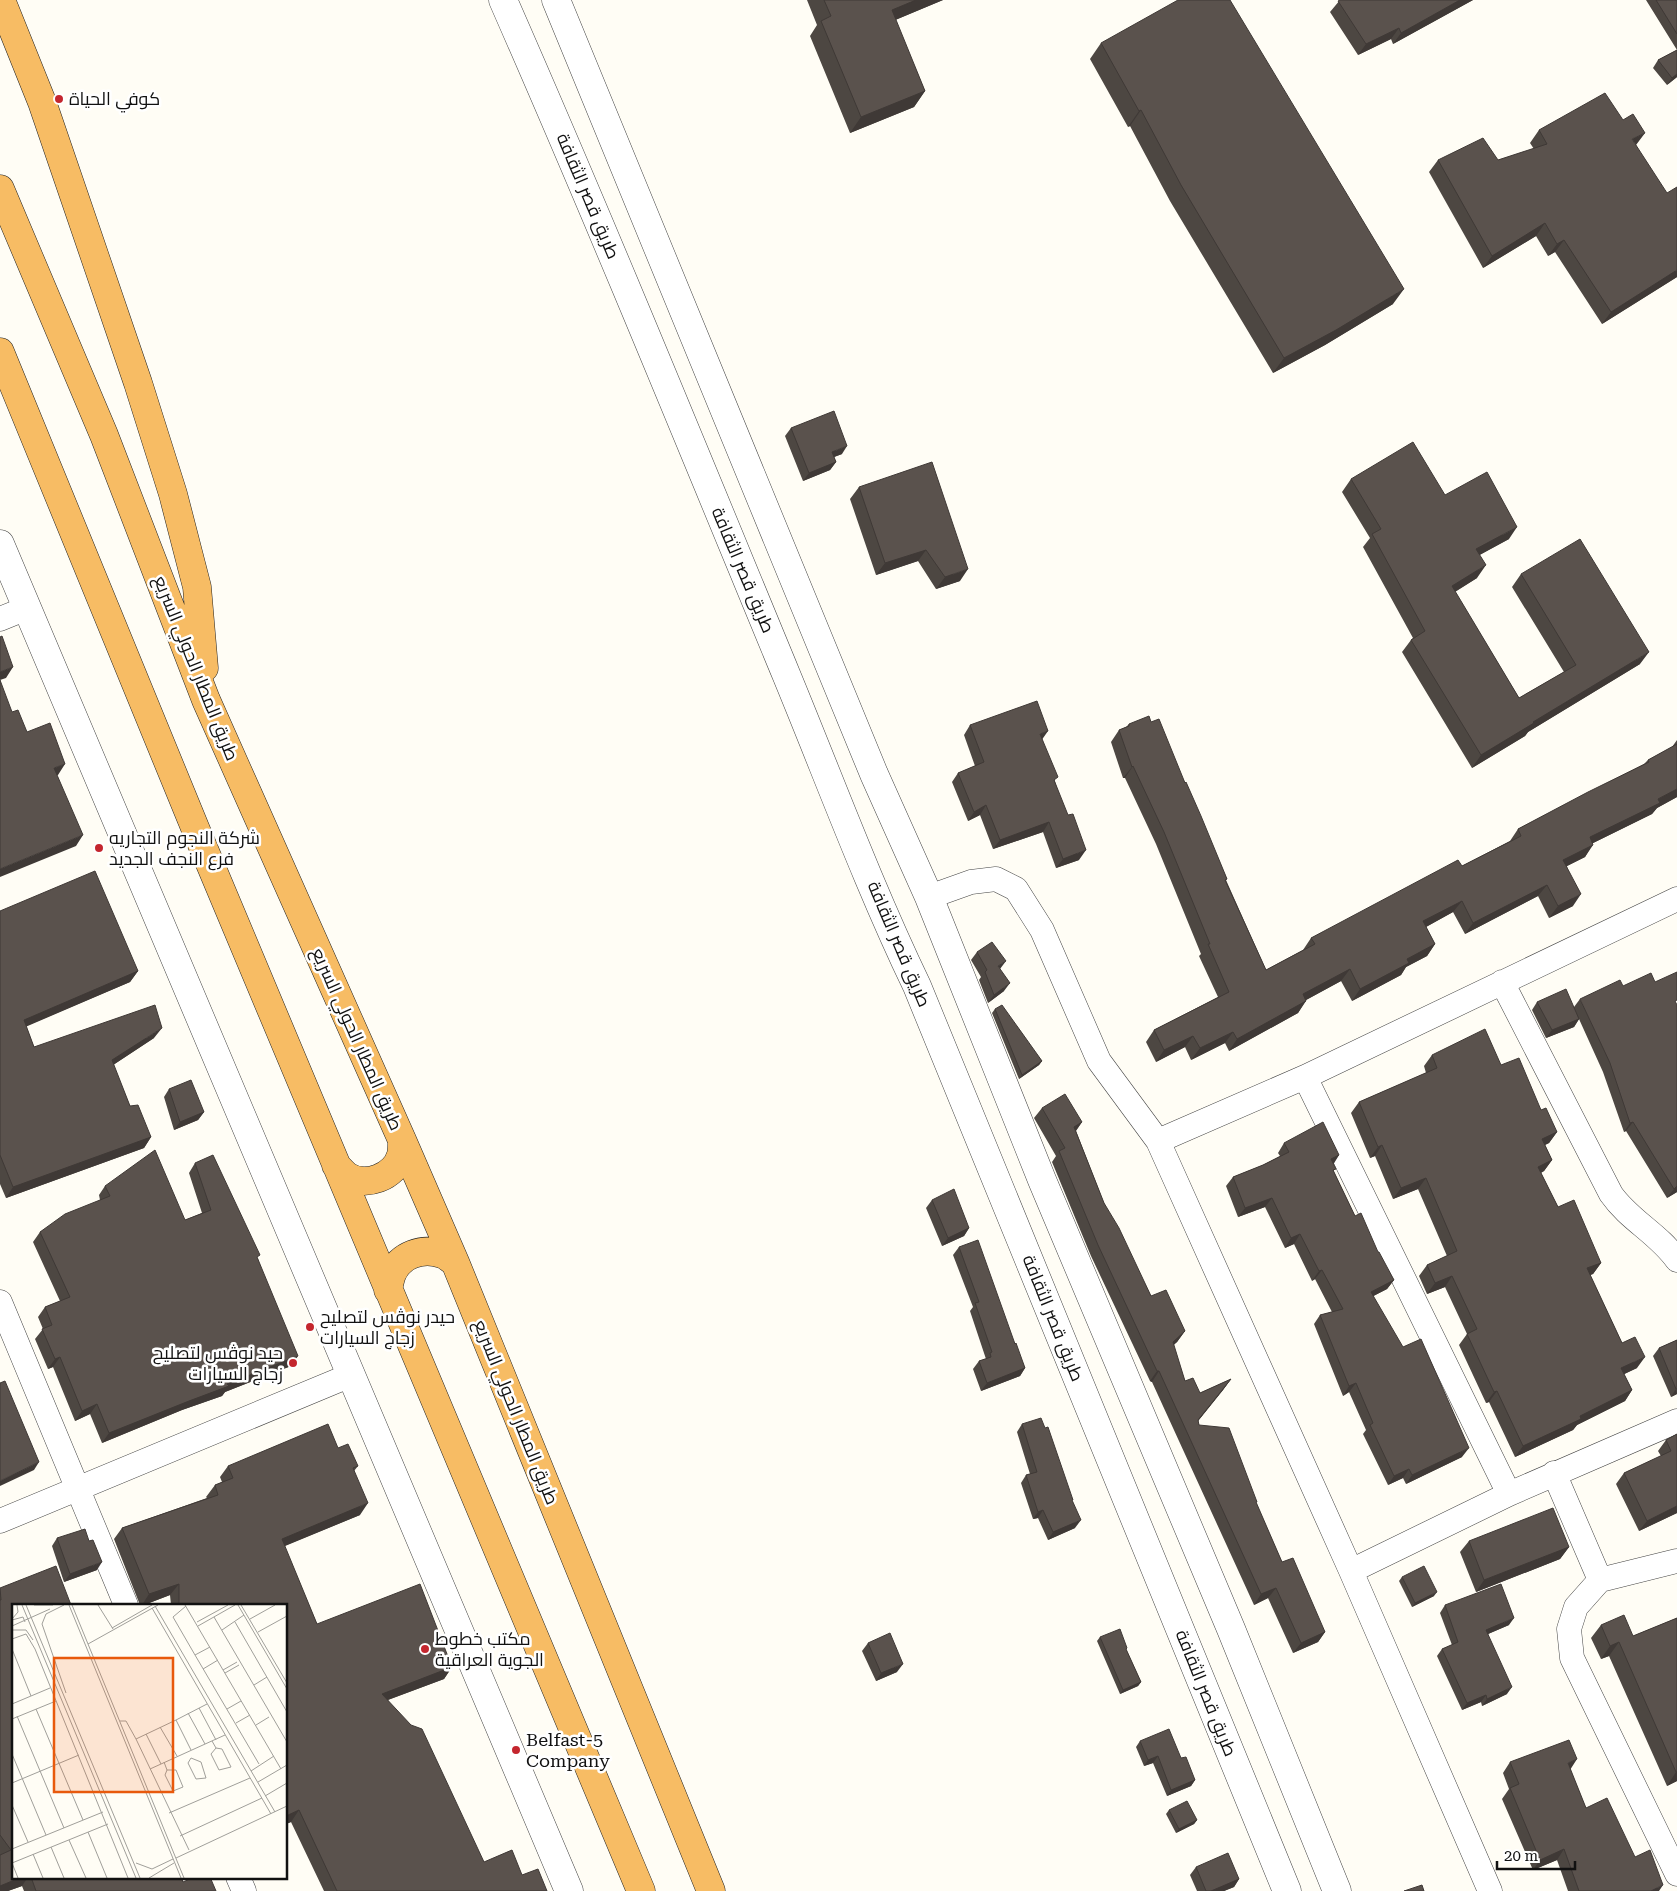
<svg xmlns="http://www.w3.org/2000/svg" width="1677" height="1891" viewBox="0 0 1677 1891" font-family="'Roboto Serif',Cairo,serif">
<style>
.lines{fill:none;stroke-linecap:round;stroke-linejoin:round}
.minor-casing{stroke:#444;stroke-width:25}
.tertiary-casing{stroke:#444;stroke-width:29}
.trunk-casing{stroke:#222;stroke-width:29}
.minor{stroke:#fff;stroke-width:24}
.tertiary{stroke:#fff;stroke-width:28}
.trunk{stroke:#f7bc64;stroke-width:28}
.wall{fill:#4d4742}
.shaded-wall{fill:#3f3936}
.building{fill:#5a524d;stroke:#3f3936}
.poi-dot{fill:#c4262e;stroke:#fff;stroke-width:2}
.labels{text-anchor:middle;stroke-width:5;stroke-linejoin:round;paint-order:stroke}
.poi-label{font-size:18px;fill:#111;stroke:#fff;text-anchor:start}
.street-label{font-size:18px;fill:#111;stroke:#fff}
.inset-road{fill:none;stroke:#a09f9a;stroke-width:1}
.view{fill:#e8590c;fill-opacity:0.15;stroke:#e8590c;stroke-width:2.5}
.inset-edge{fill:none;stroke:#111;stroke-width:2.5}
</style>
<rect width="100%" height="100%" fill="#fffdf5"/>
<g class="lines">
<defs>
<path id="minor" d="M0,619l27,-11
M929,897l42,-15 25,-3 20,10 26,41 57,131 59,80 193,430 139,320
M1502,982l109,212c18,26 48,40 66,66
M1305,1077l204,417
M1158,1141l147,-64 372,-178
M0,1302l126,303
M1554,1473l46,107
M0,1521l351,-146
M1677,1561l-77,19 -24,27 -7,22 3,29 105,216
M1351,1571l158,-77 168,-73
M238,1877l6,14"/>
<path id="tertiary" d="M503,0c98,223 190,449 283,674 43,104 82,210 131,312l370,905
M556,0l318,774 55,123 113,283 189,449 106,262
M0,544l569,1347"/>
<path id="trunk" d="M1,0l41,102 96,281 35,111 24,93 7,81
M0,189l104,246 102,265 196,440 53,122 256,629
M0,352l198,483 443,1056
M336,1165c3,3 7,8 11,11 18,12 48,1 54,-21 1,-4 1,-10 1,-15
M388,1290c1,-5 2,-11 4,-16 8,-19 30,-27 50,-20 4,1 9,6 13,8"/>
</defs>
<use href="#minor" class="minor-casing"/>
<use href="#tertiary" class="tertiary-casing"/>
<use href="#trunk" class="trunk-casing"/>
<use href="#minor" class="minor"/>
<use href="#tertiary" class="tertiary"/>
<use href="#trunk" class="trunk"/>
</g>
<path class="wall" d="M807,0h136l-48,20 30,71 -11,16 -64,26 -40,-97 7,-11z
M1340,0h133l-80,44 -2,-5 -33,16 -28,-43z
M1646,0h31v77l-10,8 -14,-17 5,-8 19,-10z
M1101,43l292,261 -68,41 -52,28 -103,-172 -40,-75 -2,1 -38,-68z
M1539,130l97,15 41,132 -75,47 -47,-72 -7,4 -12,-20 -53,32 -54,-96 9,-12h60l36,-11 -4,-6z
M791,428l51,26 -8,3 2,5 -6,8 -27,11 -18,-45z
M1351,479l94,16 64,44 -30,16 -2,23 -22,14 64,106 45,-26 -52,-85 9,-13 119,90 -112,68 -3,4 -53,32 -70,-116 9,-12 2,-2 -50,-91 7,-9 -28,-46z
M859,487l101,94 -24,8 -18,-28 -42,14 -26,-76z
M1151,722l34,61 42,96 -1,1 40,90 37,-20 8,-12 151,-72 48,-25 8,-12 126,-65 4,-4 24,-13 5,-7v57l-20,11 -5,6 -59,29 -8,14 -18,9 6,40 -24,12 -11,-22 -73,38 -12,-22 -27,15 9,17 -8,12 -21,11 -5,8 -49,26 -11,-20 -35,19 -8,13 -69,38 -4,-8 -34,17 -6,-13 -29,15 -10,-20 8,-12 64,-33 -19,-41 2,-2 -45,-110 -31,-66h-2l-12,-36 8,-12 7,-3 3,-3z
M970,725l72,14 37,121 -23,8 -13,-36 -50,17 -13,-34 -12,6 -16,-39 6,-9 17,-7 -11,-31z
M0,911l138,60 -8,11 -104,44 8,21 120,-9 -41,27 17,41 21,31 -7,11 -138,50 -6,-14z
M977,952l23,17 4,22 -16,12 -9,-23 2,-3 -10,-17z
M1580,999l97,193 -10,6 -41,-67 -2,1 -21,-60 -24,-53 -5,8 -28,11 -14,-28 5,-8 37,5z
M995,1009l47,52 -3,4 -20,14 -27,-66z
M1432,1055l69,10 40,45 16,22 -8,11 -4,2 7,15 -8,11 -3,2 17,34 43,56 -8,11 -3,1 32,68 15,25 -13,6 8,16 -7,11 -48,24 -4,5 -58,27 -26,-55 -3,1 -27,-58 8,-11 -22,-47 -18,7 -8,-18 8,-11 20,-9 -29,-67 -25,10 -18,-43 -5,2 -19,-45 8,-11 67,-29 -2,-7z
M169,1089l35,23 -6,8 -24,10 -10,-33z
M1042,1108l40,14 -6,9 28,72 47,93 34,35 -8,11 -4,3 12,36 15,12 31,-14 -8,11 -25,31 1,4 57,78 26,59 43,70 -7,10 -25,11 -25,-55 -14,7 -102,-223 -2,-1 -59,-125 -39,-94 4,-6 -22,-38z
M1284,1143l55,12 -6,8 1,9 21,44 39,64 -7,9 -14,7 89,161 -56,27 -3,-6 -15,7 -25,-51 3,-4 -17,-38 -6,4 -29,-72 6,-9 12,-3 -17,-33 -3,2 -18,-37 -9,4 -20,-41 -27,10 -12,-31 7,-9 30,-12 17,-9 -2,-3z
M195,1163l63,96 33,107 -66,26 -3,4 -40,14 -80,33 -12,-29 -15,7 -22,-54 -5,2 -13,-30 8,-10 -5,-12 7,-10 15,-6 -27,-59 7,-10 60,-32 -1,-5 6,-9 80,34 17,-7 -13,-40z
M932,1200l37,28 -5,8 -22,10 -16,-38z
M959,1247l56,97 10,24 -5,8 -39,15 -8,-22 6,-8 7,-2 -16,-48 3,-4 -20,-52z
M1677,1340v54l-6,3 -18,-41 6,-8z
M1022,1424l50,77 3,27 -27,12 -10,-22 -5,1 -12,-36 5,-8 4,-1 -13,-42z
M1677,1434v79l-38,18 -23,-47 8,-11 37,-17 -3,-5 8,-11z
M338,1448l20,18 -4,5 6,44 -76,31 33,78 135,43 -8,12 -56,21 96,162 38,13 25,16h-223l-33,-69 -5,2v-219h-115l-1,-10 -26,10h-4l-26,-66 8,-11 85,-30 -1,-1 9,-12 7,-3 -2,-5 8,-11z
M57,1538l40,32 -33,12 -12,-36z
M1469,1541l100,6 -9,12 -84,33 -16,-40z
M1402,1577l32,19 -22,11 -13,-26z
M0,1588l14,17v272h167l2,5 33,9h-192l-2,-5 -14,5h-8z
M1445,1605l64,20 -21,9 19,60 -25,12 -1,-4 -19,8 -25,-54 5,-7 10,-4 -12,-32z
M1677,1618v163l-10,5 -58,-130 -8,3 -10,-21 10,-13 32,11z
M1100,1637l26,12 15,33 -3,4 -18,8 -23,-53z
M868,1643l29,29 -21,9 -14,-30z
M1140,1741l41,17 14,22 -4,6 -24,10 -14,-33 -9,3 -8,-19z
M1510,1762l60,7 16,39 49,49 24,34h-91l-11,-31 -24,10 -31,-71 7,-10 -6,-16z
M1169,1810l28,10 -3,4 -18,9 -10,-19z
M1196,1867l43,12 -5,8 -10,4h-27l-7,-16z"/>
<path class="shaded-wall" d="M916,0h27l-62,26 11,-16z
M1460,0h13l-80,44 8,-11z
M1399,28l-8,11 -33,16 8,-11z
M1677,74v3l-10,8 5,-7z
M925,91l-11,16 -64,26 11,-16z
M1141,110l-11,16 -2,1 11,-16z
M1645,133l-9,12 -4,-6z
M1545,223l-9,13 -53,32 9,-12z
M1564,240l-9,12 -7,4 9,-12z
M1677,270v7l-75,47 9,-12z
M1404,289l-11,15 -68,41 -52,28 11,-15z
M847,446l-5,8 -16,6 6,-8z
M836,462l-6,8 -27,11 6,-8z
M1517,527l-8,12 -42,23 9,-13z
M926,550l-8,11 -42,14 9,-12z
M1486,565l-9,13 -34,21 9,-13z
M968,569l-8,12 -24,8 9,-12z
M1649,652l-9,12 -112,68 -3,4 -53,32 9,-13 52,-33z
M13,667l-7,11 -6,2v-8z
M1048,731l-7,10 -1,-7z
M65,764l-7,11 -12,4 8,-11z
M1133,766l-8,12h-2l9,-11z
M1677,789v8l-20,11 -5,6 -71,35 9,-12z
M986,805l-6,10 -12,6 6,-9z
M1049,822l-6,10 -50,17 7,-9z
M83,835l-7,11 -76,31v-8z
M1593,845l-8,12 -30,15 8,-12z
M1086,850l-7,10 -23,8 7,-9z
M1547,885l-9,11 -73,38 8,-11z
M1581,894l-8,12 -24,12 9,-12z
M1462,901l-9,11 -38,21 8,-12z
M1435,944l-8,12 -21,11 -5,8 -49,26 8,-12 47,-30z
M1006,961l-6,8 -2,-3z
M1350,969l-9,12 -46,25 8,-12z
M138,971l-8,11 -114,49 8,-11z
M1010,983l-6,8 -16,12 6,-8z
M1306,1001l-8,12 -69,38 8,-12z
M1579,1019l-5,8 -28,11 6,-8z
M162,1028l-8,10 -50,33 8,-11z
M1233,1032l-8,11 -34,17 9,-12z
M1193,1036l-8,11 -29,15 8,-12z
M1042,1061l-3,4 -20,14 3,-4z
M204,1112l-6,8 -24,10 6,-8z
M1082,1122l-8,11v-6z
M1633,1122l-7,9 -2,1 6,-9z
M1557,1132l-8,11 -15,7 8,-11z
M151,1137l-7,11 -138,50 7,-11z
M1382,1145l-7,11 -5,2 8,-11z
M1339,1155l-6,10 -2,-6z
M1552,1160l-8,11 -14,7 8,-11z
M1426,1178l-8,11 -25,10 8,-11z
M1677,1186v6l-10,6 7,-9z
M1272,1198l-7,9 -27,10 7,-9z
M969,1228l-5,8 -22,10 6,-8z
M1300,1234l-6,10 -9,4 6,-10z
M1601,1263l-8,11 -14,5 8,-11z
M1322,1270l-7,9 -3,2 7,-10z
M1452,1276l-7,11 -18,7 8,-11z
M1394,1280l-7,9 -23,12 7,-9z
M1185,1331l-8,11 -12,11 8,-11z
M298,1356l-7,10 -66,26 -3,4 -40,14 -80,33 7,-10 118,-49z
M60,1357l-7,10 -5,2 7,-10z
M1645,1357l-8,11 -23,11 7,-11z
M1025,1368l-5,8 -39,15 6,-8z
M1157,1371h2l-7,11 -2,-1z
M1231,1379l-8,11 -33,41 8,-11z
M1356,1383l-7,9 -6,4 6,-10z
M1676,1389l1,5 -6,3z
M1632,1390l-7,11 -48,24 -4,5 -58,27 8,-11 57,-30z
M1497,1391l-8,11 -3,1 8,-11z
M97,1404l-7,10 -15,7 7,-10z
M1469,1448l-7,9 -56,27 6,-9z
M39,1462l-5,8 -34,16v-5z
M1409,1469l-6,9 -15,7 6,-9z
M368,1503l-8,12 -87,36 9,-12z
M1677,1506v7l-38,18 8,-10z
M1043,1510l-5,8 -5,1 5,-7z
M1081,1520l-6,8 -27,12 5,-8z
M1569,1547l-9,12 -84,33 8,-12z
M102,1562l-5,8 -33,12 6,-8z
M179,1584l-9,11 -26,10h-2l7,-11z
M1276,1588l-8,10 -14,7 7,-11z
M1437,1592l-3,4 -22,11 3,-4z
M1514,1618l-5,7 -28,12 5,-7z
M1325,1632l-7,10 -25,11 8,-10z
M1619,1642l-10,14 -8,3 9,-13z
M903,1664l-6,8 -21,9 5,-8z
M452,1667l-8,12 -70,26 8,-11z
M1141,1682l-3,4 -18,8 3,-4z
M1512,1687l-5,7 -25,12 5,-7z
M1486,1695l-5,7 -19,8 5,-7z
M1158,1756l-5,7 -9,3 4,-6z
M1577,1759l-7,11 -2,-7z
M1676,1772h1v9l-10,5z
M1195,1780l-4,6 -24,10 4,-6z
M299,1810l-8,12 -5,2v-8z
M1197,1820l-3,4 -18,9 3,-4z
M1564,1849l-7,11 -24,10 7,-10z
M22,1877h6l-6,9 -14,5h-8v-5z
M1239,1879l-5,8 -10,4h-13z
M1663,1885l-4,6h-8z"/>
<path class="building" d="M824,0h92l-24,10 33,81 -64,26 -40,-96 10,-5z
M1178,0h52l174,289 -68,41 -52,28 -103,-173 -40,-75 -2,1 -38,-68z
M1340,0h120l-59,33 -2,-5 -33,16 -28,-43z
M1656,0h21v34z
M1677,50v24l-5,4 -14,-18z
M1605,93l18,27 10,-6 12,19 -13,6 35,54 10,-6v83l-66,42 -47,-72 -7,4 -12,-21 -53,33 -54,-96 45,-22 15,22 49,-16 -8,-14z
M834,411l13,35 -15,6 4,10 -27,11 -18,-45z
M1413,442l32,53 42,-23 30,55 -41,22 10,16 -34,21 67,112 57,-33 -55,-91 59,-35 69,113 -116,70 1,1 -53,32 -70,-115 14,-9 -53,-97 9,-5 -30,-50z
M932,462l36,107 -23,8 -19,-27 -41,13 -26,-76z
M2,636l11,31 -13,5v-35z
M0,680l12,32 6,-2 9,22 23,-9 15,41 -11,4 29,67 -83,34z
M1037,701l11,30 -8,3 18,43 -4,3 14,35 5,-1 13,36 -23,9 -14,-37 -49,18 -14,-35 -12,7 -16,-39 26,-11 -14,-37z
M1149,716l2,6 8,-3 26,64 1,-1 15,34 26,63 -2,1 41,90 49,-26 -4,-6 147,-78 4,6 59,-30 -3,-7 70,-37 61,-30 -1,-2 29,-16v45l-19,10 2,4 -70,34 3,8 -30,15 18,34 -23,12 -11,-21 -74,38 -11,-22 -39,20 12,23 -28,15 2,4 -49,26 -10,-20 -47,25 3,7 -69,38 -4,-7 -33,16 -7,-12 -29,14 -10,-20 75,-38 -21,-48h2l-46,-112 -31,-66 -1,1 -13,-37 10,-4v-2z
M95,871l43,100 -114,49 10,27 121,-42 7,23 -50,32 18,46 8,-1 13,32 -138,50 -13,-32v-244z
M992,942l14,19 -8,5 12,17 -16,12 -9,-23 2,-2 -10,-18z
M1677,972v28l-2,1 2,4v181l-3,3 -41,-67 -3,1 -20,-60 -30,-64 40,-19 3,6 28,-13 4,9z
M1566,989l13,30 -27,11 -15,-28z
M1002,1005l40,56 -20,14 -27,-66z
M1485,1029l16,36 18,-7 22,52 5,-2 11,24 -15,7 10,21 -14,7 20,40 16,-7 27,63 -14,5 35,75 13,-6 10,20 -24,11 11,22 -52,26 1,3 -58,27 -26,-55 -3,1 -27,-58 10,-5 -25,-53 -17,7 -8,-18 30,-14 -31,-73 -25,10 -19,-43 -4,2 -19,-45 78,-34 -5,-13z
M191,1080l13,32 -24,10 -11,-33z
M1065,1094l17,28 -8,5 30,76 15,25 32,68 15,-6 19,41 -12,11 12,39 8,-3 7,15 31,-14 -33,41 1,5 30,3 28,74h-1l26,60 11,-4 32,74 -24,11 -25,-55 -15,6 -102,-223h-2l-59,-126 -39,-94 6,-3 -23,-40z
M1323,1122l16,33 -8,4 5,10 -3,1 22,46 6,-3 17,39h1l15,28 -23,12 32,55 18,-8 48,109 -57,27 -3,-6 -15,7 -24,-51 3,-2 -17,-40 -7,3 -29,-71 23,-6 -21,-39 -3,1 -19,-37 -9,4 -19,-40 -27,10 -12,-31 30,-12 26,-13 -5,-9z
M155,1150l30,70 26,-10 -16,-47 18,-8 47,100 -3,2 41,99 -71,28 2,2 -40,15 -80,32 -12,-29 -15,7 -22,-54 -5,2 -13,-30 10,-4 -7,-18 25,-10 -30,-65 25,-18 45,-18 -5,-10z
M954,1189l15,39 -21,10 -16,-38z
M978,1240l37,104 1,-1 9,25 -38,15 -8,-22 12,-4 -1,-4 2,-1 -17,-49 4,-1 -20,-55z
M1677,1340v49h-1l-17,-41z
M5,1381l34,81 -39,19v-98z
M1041,1418l4,10 3,-1 25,73h-1l9,20 -28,12 -10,-22 -5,2 -12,-37 11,-3 -15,-48z
M328,1424l10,24 10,-4 10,22 -5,2 15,35 -86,36 35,85 103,-40 32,83 -70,27 29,31 11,4 62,133 28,-12 10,25 16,-6 9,22h-210l-38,-81 -13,6v-211h-107v-21l-30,10 -27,-66 96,-33 -3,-10 18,-7 -5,-12z
M1677,1434v72l-30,15 -23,-48 47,-22 -5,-11z
M1553,1508l16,39 -85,33 -15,-39z
M85,1529l4,12 4,-1 9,22 -32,12 -13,-36z
M56,1566l15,39h-57v272h8l-22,9v-31l11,-5 -11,-15v-235h1l-1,-12z
M1424,1566l13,26 -22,11 -13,-26z
M1501,1584l13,34 -28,12 26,57 -25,12 -1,-4 -19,8 -25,-54 16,-7 -13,-37z
M1624,1615l9,21 44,-18v154h-1l-57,-130 -9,4 -9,-21z
M1120,1629l7,19 -1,1 15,33 -18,8 -23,-53z
M890,1633l13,31 -22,9 -13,-30z
M1169,1729l12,29 5,-1 9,23 -24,10 -13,-34 -10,4 -8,-19z
M1569,1740l8,19 -9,4 18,45 21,-10 28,59 15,-7 13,35 -12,6h-72l-15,-42 -24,11 -30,-72 9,-4 -9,-22z
M1187,1801l10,19 -18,9 -10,-19z
M1228,1853l11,26 -28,12h-5l-10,-24z
M31,1877h150l2,5 11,-5h16l6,14h-180z
M1422,1885l2,6h-20z"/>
<g class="poi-dot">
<circle cx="59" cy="99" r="5"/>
<circle cx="99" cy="848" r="5"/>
<circle cx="310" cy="1327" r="5"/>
<circle cx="293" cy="1363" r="5"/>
<circle cx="425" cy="1649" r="5"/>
<circle cx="516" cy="1750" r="5"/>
</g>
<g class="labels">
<g class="poi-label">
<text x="69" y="105">كوفي الحياة</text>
<text x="109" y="844">شركة النجوم التجاريه<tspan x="109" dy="21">فرع النجف الجديد</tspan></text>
<text x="320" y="1323">حيدر نوڤس لتصليح<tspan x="320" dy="21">زجاج السيارات</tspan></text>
<text x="283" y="1359" text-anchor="end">حيد نوڤس لتصليح<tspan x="283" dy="21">زجاج السيارات</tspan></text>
<text x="435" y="1645">مكتب خطوط<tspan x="435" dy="21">الجوية العراقية</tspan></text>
<text x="526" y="1746">Belfast-5<tspan x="526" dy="21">Company</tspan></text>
</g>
<g class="street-label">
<text transform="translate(588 196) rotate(67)" y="6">طريق قصر الثقافة</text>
<text transform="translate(743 570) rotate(67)" y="6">طريق قصر الثقافة</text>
<text transform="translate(196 668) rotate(68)" y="6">طريق المطار الحولي السريع</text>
<text transform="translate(899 944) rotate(67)" y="6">طريق قصر الثقافة</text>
<text transform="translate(357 1039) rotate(66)" y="6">طريق المطار الحولي السريع</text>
<text transform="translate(1053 1318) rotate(68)" y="6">طريق قصر الثقافة</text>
<text transform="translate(516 1412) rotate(68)" y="6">طريق المطار الحولي السريع</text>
<text transform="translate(1206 1693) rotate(68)" y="6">طريق قصر الثقافة</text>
</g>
</g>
<g transform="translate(12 1604)">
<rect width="275" height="275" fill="#fffdf5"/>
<path class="inset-road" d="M10,1l114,273M14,1l114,273M22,1h19M52,1l-18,9 -4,10 24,69M57,1l112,273M60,1l112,273M86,1l15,24M173,1l96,164M226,1l49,84M229,1l46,78M143,2l120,206M174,2l-13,11 22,38 15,-8M140,4l119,206M202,13l73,125M0,15l6,-7 -1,-7M238,15l25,-14M0,16l11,-3 2,5M185,18l31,-17M223,18l52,90M0,22l38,-17M186,22l37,-21M100,24l40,-23M0,26h14l7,10M210,26l22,-15M246,28l29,-16M0,35l14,-5 9,15 93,229M76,40l70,-39M0,45l19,47M183,51l64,109M191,65l15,-9M211,66l14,-8M213,69l14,-8M242,81l13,-8M0,100l38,-16M187,104l17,32M24,105l47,111M215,105l14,-8M176,109l17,31M5,112l47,112M0,115l44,-18M108,117h6l10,18 53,111M224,119l14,-8M244,121l13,-8M148,123l17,29M134,130l15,30M124,135l40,-19M200,137l4,7 -5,6 8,16 12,-3 -9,-18 -6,-1M179,146l-15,-30 31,-16M0,150l34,81M179,154l10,4 5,16 -10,1 -8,-16zM152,158l3,8 -2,5 8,16 10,-4 -7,-17h-9M138,165l75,-34M239,167l23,-15M246,178l29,-17M0,179l67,-28M253,192l22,-13M0,201l16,37M157,209l81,-35M76,228l19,46M168,232l82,-38M57,236l17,38M39,243l13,31M0,245l91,-37M21,250l10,24M164,254l111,-52M0,259l96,-39M0,259l6,15M124,259l16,6 21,-10M137,274l25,-15"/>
<path class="view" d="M42,54h119v134h-119z"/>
<rect width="275" height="275" class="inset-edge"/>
</g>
<path d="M1497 1861v8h78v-8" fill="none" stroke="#111111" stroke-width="2.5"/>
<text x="1504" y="1861" font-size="15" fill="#111111" stroke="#ffffff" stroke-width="4" paint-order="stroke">20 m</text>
</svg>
